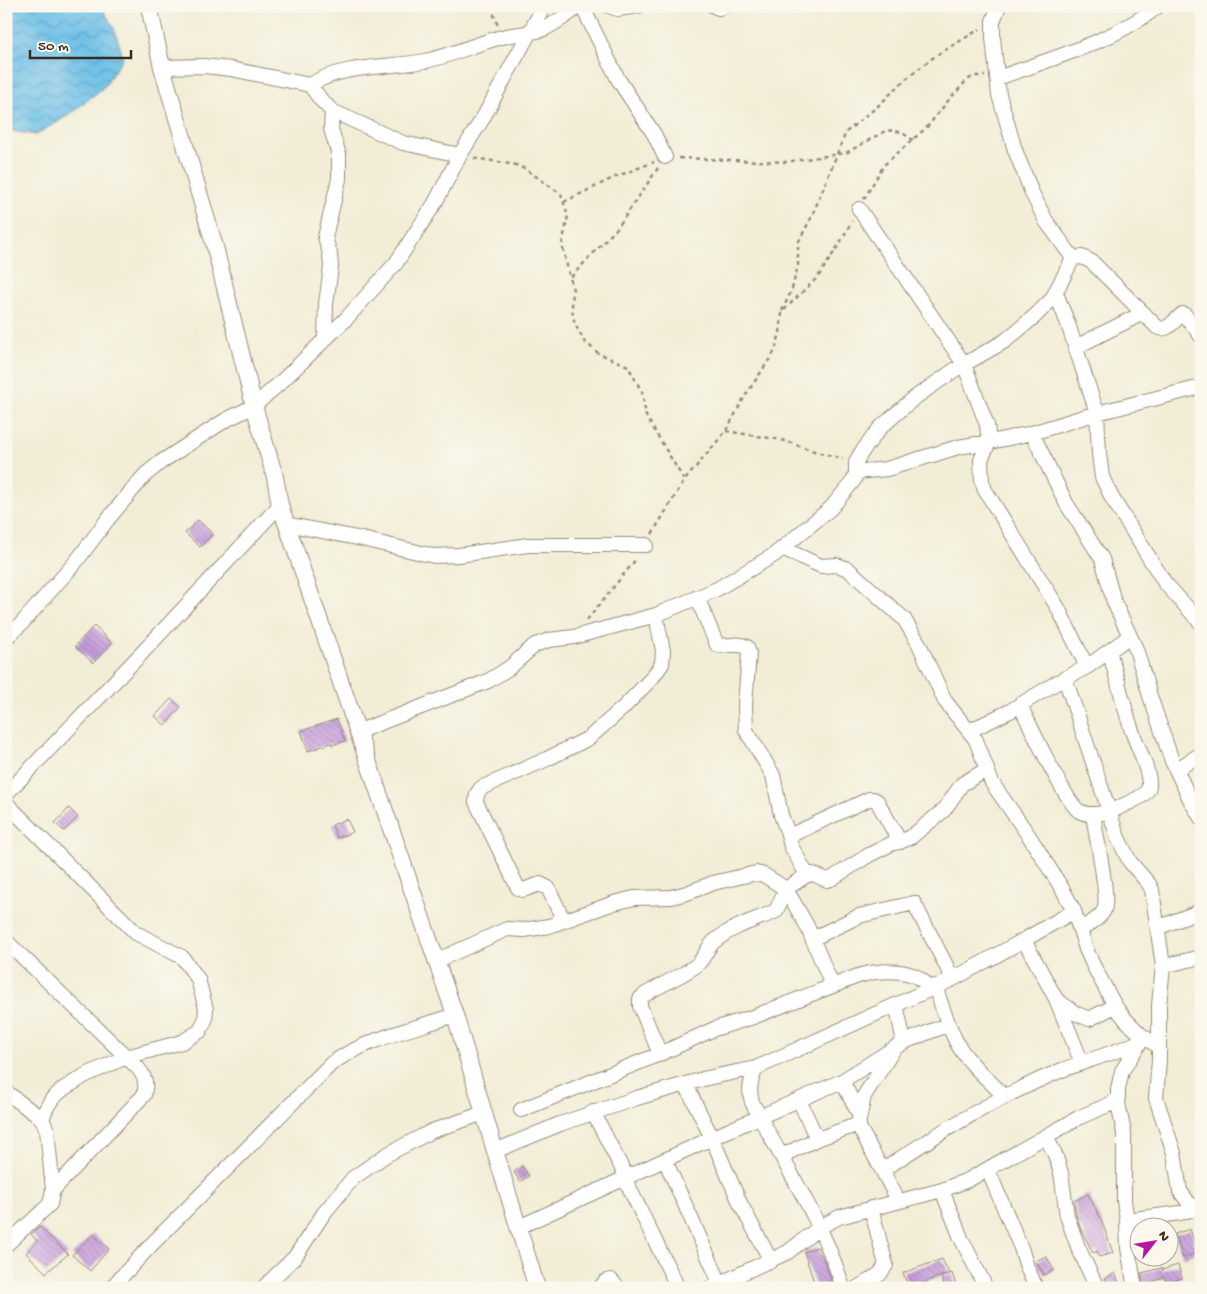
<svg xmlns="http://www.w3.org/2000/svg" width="1207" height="1294" viewBox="0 0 1207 1294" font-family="'Gochi Hand',sans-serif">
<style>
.water{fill:url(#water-waves);stroke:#547584}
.building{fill:url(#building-back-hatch)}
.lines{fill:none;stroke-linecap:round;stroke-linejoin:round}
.minor-casing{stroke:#968c7a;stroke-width:16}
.tertiary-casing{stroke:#968c7a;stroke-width:18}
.path{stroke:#968c7a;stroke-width:2.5;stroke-dasharray:4 4;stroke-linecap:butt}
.minor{stroke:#fff;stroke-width:14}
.tertiary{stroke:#fff;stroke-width:16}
</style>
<defs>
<pattern id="water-waves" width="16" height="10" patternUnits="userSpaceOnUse" patternTransform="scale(1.25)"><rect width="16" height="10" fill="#6dc0e9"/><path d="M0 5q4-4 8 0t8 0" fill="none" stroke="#5b9cbc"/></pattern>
<pattern id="building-back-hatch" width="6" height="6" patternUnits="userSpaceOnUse" patternTransform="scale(1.25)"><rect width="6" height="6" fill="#c59add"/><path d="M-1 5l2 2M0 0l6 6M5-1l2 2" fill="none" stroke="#a17eb3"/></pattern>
</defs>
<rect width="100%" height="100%" fill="#fbf7ec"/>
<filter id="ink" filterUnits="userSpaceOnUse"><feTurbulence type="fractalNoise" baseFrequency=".02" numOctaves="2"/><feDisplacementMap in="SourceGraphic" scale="10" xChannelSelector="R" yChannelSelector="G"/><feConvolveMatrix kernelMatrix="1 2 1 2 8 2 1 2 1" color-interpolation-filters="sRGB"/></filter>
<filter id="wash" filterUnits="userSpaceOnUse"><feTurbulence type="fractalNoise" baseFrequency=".0096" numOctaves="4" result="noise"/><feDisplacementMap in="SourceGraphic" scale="20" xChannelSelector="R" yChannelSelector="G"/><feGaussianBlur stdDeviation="1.12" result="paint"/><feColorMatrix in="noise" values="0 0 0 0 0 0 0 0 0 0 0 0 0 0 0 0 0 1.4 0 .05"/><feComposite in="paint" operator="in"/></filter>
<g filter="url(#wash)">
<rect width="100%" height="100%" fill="#f1edd6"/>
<path class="water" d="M6,6h95l13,22 9,29 -19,30 -35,28 -33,20 -30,-5z"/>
<g id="blocks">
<path class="building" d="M198,520l15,14 -13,13 -15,-14z
M94,626l18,17 -19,20 -18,-17z
M171,699l10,8 -16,18 -10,-9z
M337,719l8,22 -13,4v-2l-24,8 -7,-20z
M69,808l9,9 -14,14 -9,-8z
M347,819l6,13 -16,6 -5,-13z
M522,1166l7,10 -9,6 -6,-10z
M1088,1194l13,25 12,34 -14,4 -2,-6 -4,2 -13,-26 -4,-13 -2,-13z
M40,1227l28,27 -22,19 -20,-20 11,-12 -6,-7z
M1190,1229l8,23 -15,6 -8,-24z
M93,1234l16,15 -19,22 -18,-16z
M818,1247l8,19 8,22h-18l-12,-36z
M1046,1256l8,14 -10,5 -8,-14z
M942,1259l7,14 -40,15 -6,-15z
M1178,1265l4,13 -16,5 -2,-6 -20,9 -3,-13 21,-5v2z
M952,1273l5,15h-12l-4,-11z
M1115,1273l4,10 -9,5 -5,-9z"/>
</g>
</g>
<g filter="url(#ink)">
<use href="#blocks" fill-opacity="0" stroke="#968c7a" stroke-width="1"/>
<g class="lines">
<defs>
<path id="minor" d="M582,6l36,73 36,55 11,23
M609,6l9,3 20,-3
M714,6l5,2 5,-2
M162,67l42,-1 27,3 79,16c33,-21 78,-17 115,-24 26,-5 52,-18 77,-24 14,-4 29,-3 42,-8 12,-6 24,-15 36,-23
M998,78c52,-19 117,-37 160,-72
M310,85l11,15 11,11 71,32 57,12
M859,209l105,155 23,61 2,17 -8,18 1,21 3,9 73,118 29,59
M1073,258l9,-1 10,5 65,65c11,6 17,-8 26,-13l2,1 16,21
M1056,293l12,31 29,89 2,41 3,23 10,21 53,85 36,40
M325,338l1,-34 5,-37 -1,-13 -5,-17 14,-58v-24l-8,-26 1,-18
M1076,347l67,-34
M1032,433l34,70 36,56 12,43 22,47 14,47 22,65 19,40 10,17
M856,472l31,-3 71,-22 37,-6 37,-8 65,-20 104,-26
M286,524l76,15 72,17 25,-1 69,-10h118
M782,548l39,18 16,-1 11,4 56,50 15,25 26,57 31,39 16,43 37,53 34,54 11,21 12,38 8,18 21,39 11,14 14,14 19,13
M697,597l20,48c11,3 18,-4 30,2l2,6 -4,52 1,25 27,45 8,40 6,16 4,15 16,29
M6,638l15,-14 54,-61 33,-44 37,-44 16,-13 63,-41 30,-15 27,-24 65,-63 50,-56 39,-60 25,-48 23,-37 61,-112
M1065,678l53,160 12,24 19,22 3,6 11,76 -4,39v55l-3,38 18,55 6,38 8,11 13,11
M1020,705c9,18 46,98 59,106 12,7 32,1 43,-5 8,-4 26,-10 27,-20 1,-16 -13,-42 -18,-58 -8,-25 -14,-51 -22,-77l21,-15
M969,731l41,-20 46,-28 31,-16 22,-16
M357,732l131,-51 21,-13 26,-23 14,-5 25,-3 82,-22 61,-26 57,-34 57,-47 23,-28 2,-8v-10l5,-9 19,-25 33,-29 43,-30 49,-28 30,-25 17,-17 21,-41 -27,-37 -14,-28 -17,-43 -16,-55 -6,-57v-17l6,-15
M1176,770l25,-16
M6,794l135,-140 139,-149
M6,803l130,130 46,24 16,22 8,30 -1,11 -5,11 -18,11 -56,15 -40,18 -23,14 -11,10 -6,10 -4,10
M789,836l80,-37h4l4,2 23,41
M564,921l-16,-33 -8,-4 -17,6 -5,-2 -42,-86 1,-8 4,-6 66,-29 42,-21 35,-31 28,-29 10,-14 1,-13 -7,-36
M1157,928l44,-17
M1080,930c7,-5 20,-11 24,-20 6,-11 -9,-79 -11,-96
M812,939l47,-23 55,-13 39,76
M1024,940l32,59 26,64
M6,941l131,126c8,9 10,16 7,28l-91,95
M436,961l71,-32 17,1 25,-4 65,-23 20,-5 37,-1 16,-4 26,-10 43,-10 8,2 22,14 21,37 25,59
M1163,966l38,-9
M935,986c7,20 13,41 23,59 12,20 31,35 47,52
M1057,1000l18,13 14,6 26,-13
M896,1005l8,37
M892,1052l-28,44 -6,29 40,75
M660,1054l-20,-48v-7l3,-3c16,-11 35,-18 51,-29 11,-7 12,-20 22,-27 17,-14 40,-20 60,-29l10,-22 21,-14 6,-1 14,6 4,-1 38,-24 24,-12 7,-1 11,-5 33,-27 18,-26 24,-14
M756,1068c-5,13 -8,20 -4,34 31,61 71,119 91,186
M842,1081l17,33
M686,1085l26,53 28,65 31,58
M6,1092l36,27 5,11 6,60 -3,14 -44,41
M1117,1098l7,35v68l3,19 1,28 7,40
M799,1100l18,39
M521,1110l139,-56 54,-25 39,-12 105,-41c21,-6 59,-10 71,13
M593,1112l34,66
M1046,1136l10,21 5,16 6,43 11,31 19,41
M495,1151l65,-27 77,-26 70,-20 49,-10 197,-89 71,-39 50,-29
M781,1156l36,-17 42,-15
M665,1160l55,123
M883,1170c56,-38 116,-74 179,-100 27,-10 55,-18 82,-30
M988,1170l33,78 6,19 9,21
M625,1179l53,109
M942,1190l19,48 25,50
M1127,1220l53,-7 16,-5
M519,1227l206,-95 117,-51 62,-39 45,-18
M111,1288l43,-46 177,-178c36,-26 83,-35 124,-49
M263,1288l32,-31 29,-44 29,-35 33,-23 46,-24 52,-18
M600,1288l6,-7 5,-1 7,8
M710,1288l78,-36 32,-25 19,-10 103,-27 26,-10 112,-63 33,-14 5,-6v-8l4,-18 19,-30
M857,1288l23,-14 6,-9 -15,-57"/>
<path id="tertiary" d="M149,6l13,61 53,180 39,159 21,71 5,28 175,510 40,136 42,137"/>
</defs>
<use href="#minor" class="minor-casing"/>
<use href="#tertiary" class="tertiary-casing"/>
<path class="path" d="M493,6l-1,4 6,16
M474,158l42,7 11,5 34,24 7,22 -6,29 11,45 -1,15 1,12 3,9 8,15 14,12 30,13 14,26 4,24 38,64
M679,158l106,4 61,-9 41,-23 14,2 12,8
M864,199l20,-34 43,-38 21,-26 19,-21 7,-4h11
M564,202l51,-25 39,-15
M571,277l47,-50 40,-59
M782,311l10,-22 6,-24v-22l14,-27 34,-84 32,-26 28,-27 29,-23 45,-27
M726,431l56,9 38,13 23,6
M652,534l32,-53 42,-50 19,-35 30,-45 5,-18 2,-21 36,-35 22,-34 12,-22
M587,620l50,-62"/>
<use href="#minor" class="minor"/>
<use href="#tertiary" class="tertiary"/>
</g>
</g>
<rect width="1207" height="1294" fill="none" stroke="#fbf7ec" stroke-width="25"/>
<g transform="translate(1154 1242) rotate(59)"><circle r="24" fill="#fbf7ec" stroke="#aea59a"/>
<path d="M0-4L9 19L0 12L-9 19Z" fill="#b5179e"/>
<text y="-8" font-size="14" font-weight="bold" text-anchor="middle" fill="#3b2a1e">N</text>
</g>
<path d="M30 50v8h101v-8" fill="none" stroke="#3b2a1e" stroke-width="2.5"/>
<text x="38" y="50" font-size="15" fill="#3b2a1e" stroke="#fbf7ec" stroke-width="4" paint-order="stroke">50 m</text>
</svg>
